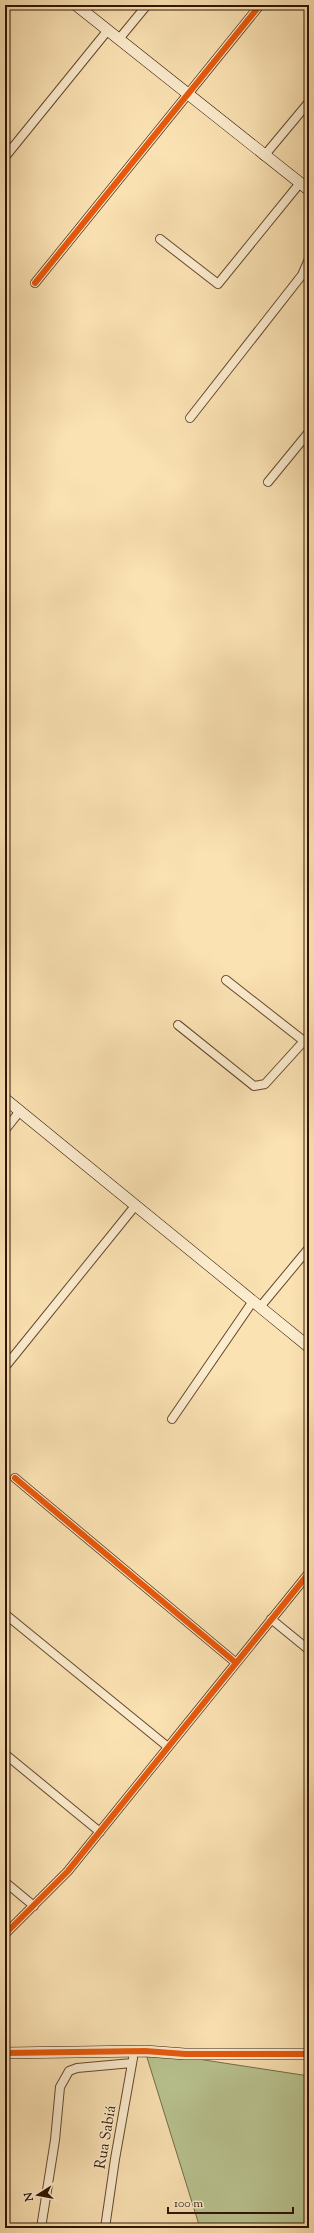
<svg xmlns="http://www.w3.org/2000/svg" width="314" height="2233" viewBox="0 0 314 2233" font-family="'Sorts Mill Goudy',serif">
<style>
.green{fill:#b9c491;stroke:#746c4a}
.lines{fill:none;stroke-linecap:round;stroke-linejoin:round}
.street-casing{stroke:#63482e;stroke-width:10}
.secondary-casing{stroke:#301402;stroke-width:12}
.street{stroke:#fcecce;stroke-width:8}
.secondary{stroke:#fcecce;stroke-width:11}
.cycleway-casing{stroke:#fcecce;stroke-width:8}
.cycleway{stroke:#e8590c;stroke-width:6}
.labels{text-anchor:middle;stroke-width:3;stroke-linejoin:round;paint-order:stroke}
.street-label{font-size:15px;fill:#301402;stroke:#fcecce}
</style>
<rect width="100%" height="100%" fill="#fbe2b3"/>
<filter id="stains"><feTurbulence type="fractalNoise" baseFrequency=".005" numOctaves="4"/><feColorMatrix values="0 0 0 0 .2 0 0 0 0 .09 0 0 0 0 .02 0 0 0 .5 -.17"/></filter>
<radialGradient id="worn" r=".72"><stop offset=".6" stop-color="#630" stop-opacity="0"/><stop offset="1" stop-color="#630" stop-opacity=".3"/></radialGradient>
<path class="green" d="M145,2051l164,25v152h-109z"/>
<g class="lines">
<defs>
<path id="street" d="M119,39l28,-34
M264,156l45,-54
M5,157l103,-127
M160,239l58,45 82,-101
M35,283l225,-278
M190,418l112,-143 7,-16
M268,482l41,-50
M226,980l83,65
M178,1025l76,61 11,-2 39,-43
M5,1130l15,-19
M260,1307l49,-59
M5,1367l130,-161
M172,1419l81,-118
M15,1478l220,184
M5,1614l163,133
M271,1619l38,31
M5,1754l95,78
M5,1882l29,24
M5,1934l63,-63 241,-298
M41,2228l14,-88 5,-53 9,-16 8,-3 55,-5
M105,2228l10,-69 18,-101"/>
<path id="secondary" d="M76,5l233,185
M5,1099l304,248
M5,2053l140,-2 40,3h124"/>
</defs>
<use href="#street" class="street-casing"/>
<use href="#secondary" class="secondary-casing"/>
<use href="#street" class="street"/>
<use href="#secondary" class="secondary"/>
<defs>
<path id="cycleway" d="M35,283l225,-278
M15,1478l220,184
M5,1934l63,-63 241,-298
M5,2053l140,-2 40,3h124"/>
</defs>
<use href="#cycleway" class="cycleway-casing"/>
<use href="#cycleway" class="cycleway"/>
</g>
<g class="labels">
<g class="street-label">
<text transform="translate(105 2137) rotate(-80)" y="5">Rua Sabiá</text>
</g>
</g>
<rect width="314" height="2233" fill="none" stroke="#fbe2b3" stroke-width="20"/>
<rect x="6" y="6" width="302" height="2221" fill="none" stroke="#301402" stroke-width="2"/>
<rect x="10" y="10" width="294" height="2213" fill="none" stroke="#301402"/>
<g transform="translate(38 2195) rotate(259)" stroke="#fcecce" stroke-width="3" paint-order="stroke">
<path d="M0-3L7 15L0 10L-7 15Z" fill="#301402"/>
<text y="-6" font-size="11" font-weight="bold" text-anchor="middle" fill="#301402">N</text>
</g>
<path d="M168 2207v6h125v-6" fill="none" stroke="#301402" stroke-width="2"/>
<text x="174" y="2207" font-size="12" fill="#301402" stroke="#fcecce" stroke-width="3" paint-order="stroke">100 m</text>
<rect width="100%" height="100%" filter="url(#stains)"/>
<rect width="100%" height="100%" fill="url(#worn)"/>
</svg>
